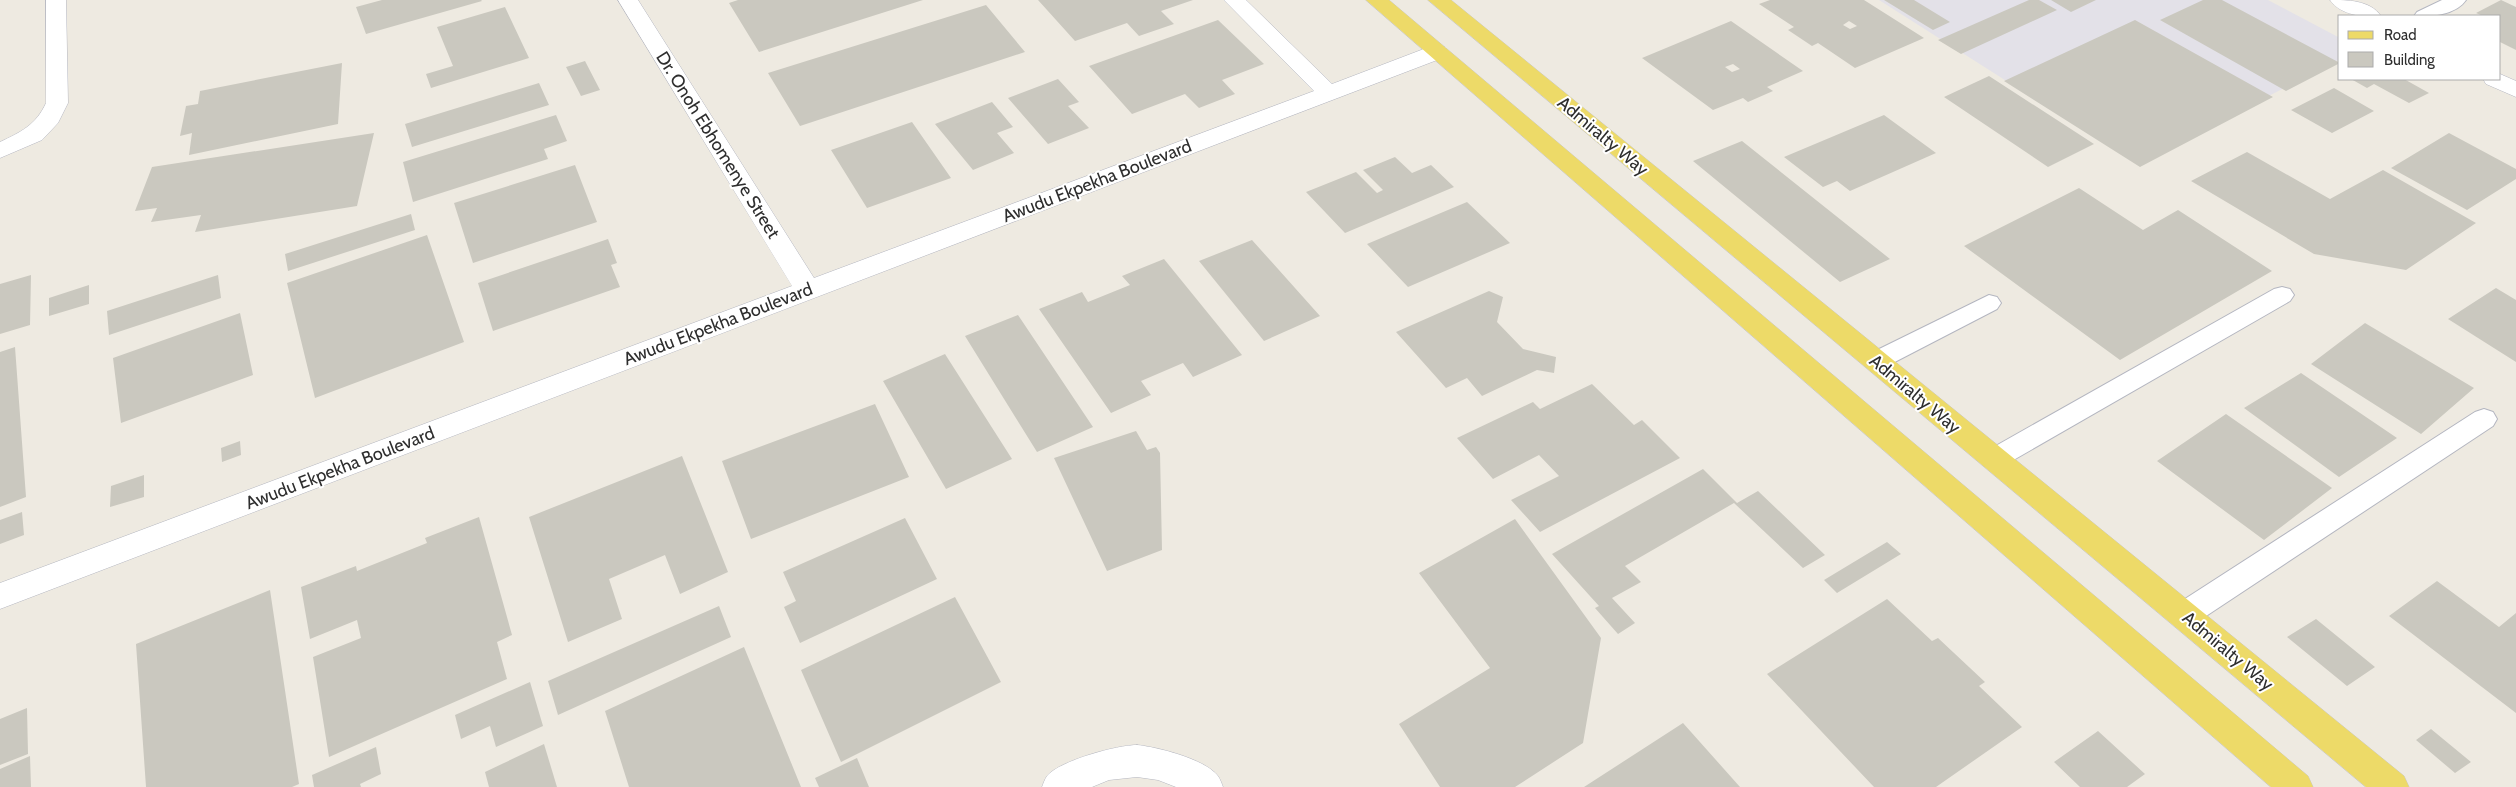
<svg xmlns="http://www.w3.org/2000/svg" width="2516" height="787" viewBox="0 0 2516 787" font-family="Cabin,sans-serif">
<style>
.industrial{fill:#e3e1e8}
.building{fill:#cac8bf;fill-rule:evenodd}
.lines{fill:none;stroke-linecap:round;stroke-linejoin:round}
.service-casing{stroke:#b4b6c0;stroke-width:2}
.minor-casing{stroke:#b4b6c0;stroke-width:1}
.primary-casing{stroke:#c9c9c9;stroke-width:1}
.service{fill:#fff;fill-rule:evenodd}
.minor{fill:#fff;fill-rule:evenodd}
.primary{fill:#edda68;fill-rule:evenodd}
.labels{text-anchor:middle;stroke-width:4;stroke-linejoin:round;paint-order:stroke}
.street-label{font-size:18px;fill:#2e2e2e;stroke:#fff}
</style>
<rect width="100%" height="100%" fill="#eeeae1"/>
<path class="industrial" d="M1879,0h389l72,38v21l-203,105z"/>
<path class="building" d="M382,0h99l1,1 -116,33 -10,-27z
M738,0h185l-164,52 -30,-49z
M1038,0h155l-32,11 13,13 -35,12 -12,-13 -52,18z
M1770,0h94l60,38 -69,30 -37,-25 -6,3 -24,-16 6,-3 -35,-23zM1849,21l8,5 -7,3 -7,-4z
M1884,0h30l36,22 -17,8z
M2029,0h10l18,10 -96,44 -23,-14z
M2051,0h45l-25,12z
M2203,0h19l118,63 -54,28 -126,-71z
M2501,0l15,7v43l-16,-8v-26h-17l-7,-3z
M986,5l39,47 -225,74 -32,-53z
M505,7l24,51 -98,30 -5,-14 27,-8 -16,-39z
M1218,20l46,44 -42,16 13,14 -36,14 -14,-14 -53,20 -43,-48z
M2135,20l138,77 -133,70 -136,-86z
M1731,21l72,50 -36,16 6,4 -25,11 -5,-4 -30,12 -71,-52zM1733,64l7,5 -8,3 -7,-5z
M585,61l15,29 -19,6 -15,-29z
M342,63l-4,61 -149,31 3,-22 -12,3 6,-30 12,-2 2,-13z
M1989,76l105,68 -46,23 -104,-70z
M1058,79l21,23 -11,4 21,22 -41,16 -40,-46z
M2351,79h53l25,14 -20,10 -35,-19 -7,4z
M539,83l10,22 -137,42 -7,-23z
M2334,88l40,23 -42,22 -41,-23z
M992,102l21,25 -16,6 17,20 -41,17 -38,-46z
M556,115l11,26 -23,8 4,10 -135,43 -10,-40z
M1884,115l52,38 -86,38 -13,-10 -14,6 -39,-30z
M912,122l39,56 -84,30 -36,-58z
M374,133l-17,73 -162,26 6,-17 -50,7 6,-14 -22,3 17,-44z
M2449,133l67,36v10l-49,31 -76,-42z
M1742,141l148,118 -50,23 -147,-121z
M2247,152l83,47 53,-29 93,53 -70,47 -92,-16 -123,-73z
M1395,157l17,16 19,-8 23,22 -109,46 -39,-41 50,-20 21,21 6,-3 -20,-20z
M575,165l22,57 -124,41 -19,-60z
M2079,188l64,42 35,-20 94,61 -152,89 -156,-114z
M1467,202l43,41 -102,44 -41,-43z
M411,214l4,16 -127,41 -3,-17z
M427,235l37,107 -149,56 -28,-115z
M608,239l9,24 -6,2 9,22 -127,44 -15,-48z
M1252,240l68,76 -56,25 -65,-80z
M1164,259l78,96 -49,22 -10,-14 -42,18 10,14 -40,18 -72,-104 43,-17 6,10 42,-17 -8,-9z
M31,275l-1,50 -30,9v-50z
M218,275l3,23 -112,37 -2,-24z
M89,285v19l-40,12v-18z
M2496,288l20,12v62l-68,-43z
M1489,291l14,6 -6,25 26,27 33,8 -2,16 -17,-3 -55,26 -15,-18 -21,10 -50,-56z
M240,313l13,62 -132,48 -8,-65z
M1018,315l75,112 -56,25 -72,-116z
M2365,323l109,65 -53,46 -110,-70z
M15,347l11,150 -26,10v-155z
M945,354l67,105 -66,30 -63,-108z
M2301,373l96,65 -58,39 -95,-69z
M1592,384l42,41 8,-5 38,38 -140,74 -29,-32 48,-24 -20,-21 -46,24 -36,-41 76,-36 7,7z
M875,404l34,73 -158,62 -29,-78z
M2226,414l106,74 -68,52 -107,-79z
M1136,431l11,19 9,-3 4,6 2,97 -55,21 -53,-113z
M240,441l1,14 -19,7 -1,-14z
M682,456l46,116 -48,22 -15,-39 -56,24 13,40 -54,23 -39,-125z
M1703,469l34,34 21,-12 67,64 -22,13 -69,-65 -109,63 16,16 -29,16 23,25 -17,11 -23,-26 4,-2 -47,-52z
M144,475v22l-34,10 1,-21z
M22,512l2,23 -24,9v-24z
M479,517l33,118 -15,7 10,37 -178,78 -16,-100 48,-19 -4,-18 -47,19 -9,-52 55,-21 1,5 70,-28 -2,-5z
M905,518l32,61 -137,64 -16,-36 12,-6 -13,-29z
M1515,519l86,119 -18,105 -68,44h-75l-41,-63 91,-56 -71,-95z
M1887,542l14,12 -64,39 -13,-13z
M2437,581l62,46 17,-14v100l-127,-97z
M270,590l29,194 -7,3h-146l-10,-143z
M955,597l46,85 -160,80 -40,-92z
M1887,599l45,42 6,-3 47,44 -6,4 43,41 -86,60h-62l-107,-113z
M719,606l12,31 -173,78 -10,-34z
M2316,619l59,48 -28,19 -60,-49z
M744,647l57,140h-172l-24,-76z
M530,682l13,44 -47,21 -6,-21 -29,13 -6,-24z
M27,708l1,46 -28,11v-46z
M1683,723l57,64h-156z
M2431,729l40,33 -16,11 -39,-33z
M2098,731l47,43 -18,13h-47l-26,-25z
M544,744l13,43h-68l-4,-15z
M376,747l5,27 -21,10 1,3h-47l-2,-12z
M30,756l1,31h-31v-18z
M857,758l12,29h-50l-4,-9z"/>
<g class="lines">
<defs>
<path id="service" d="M2442,0h24c-10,15 -35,17 -52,16l3,-4z
M2282,287l8,2 4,6 -4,6 -287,165 -9,3 -9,-3 -4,-7 4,-7 289,-163z
M1989,295l8,2 4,6 -4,6 -112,58 -9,3 -9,-3 -3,-6 3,-6z
M2484,409l9,3 4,7 -4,7 -299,198 -10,3 -10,-3 -4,-9 4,-9 301,-194z"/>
<path id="minor" d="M46,0h20l2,103 -10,20 -16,17 -42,18v-16c21,-10 36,-17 46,-39z
M618,0h20l176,278 500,-187 -90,-91h22l86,84 97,-37 8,-1 8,1 3,5 -3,5 -1445,552v-26l792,-297z
M2330,0c17,0 40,0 51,16 -17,1 -40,0 -51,-16z
M2500,74l16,7v16l-30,-13 -3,-5h17z
M1137,745c20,2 68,14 81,31 2,3 4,8 5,11h-47l-18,-7 -21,-3 -28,3 -17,7h-50c1,-3 3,-8 5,-11 12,-15 70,-31 90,-31z"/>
<path id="primary" d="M1366,0h23l919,776 5,11h-42z
M1428,0h23l953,776 5,11h-43z"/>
</defs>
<use href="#service" class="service-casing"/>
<use href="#minor" class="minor-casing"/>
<use href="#primary" class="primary-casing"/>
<use href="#service" class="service"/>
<use href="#minor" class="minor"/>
<use href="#primary" class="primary"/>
</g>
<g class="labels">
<g class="street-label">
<text transform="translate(1603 136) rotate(40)" y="6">Admiralty Way</text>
<text transform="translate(718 145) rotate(58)" y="6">Dr. Onoh Ebhomenye Street</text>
<text transform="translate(1097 181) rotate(-21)" y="6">Awudu Ekpekha Boulevard</text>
<text transform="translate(718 324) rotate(-21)" y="6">Awudu Ekpekha Boulevard</text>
<text transform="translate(1915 394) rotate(40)" y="6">Admiralty Way</text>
<text transform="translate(340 468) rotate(-21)" y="6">Awudu Ekpekha Boulevard</text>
<text transform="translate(2228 651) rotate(40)" y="6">Admiralty Way</text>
</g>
</g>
<rect x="2338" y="15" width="162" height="65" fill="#ffffff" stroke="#ababab"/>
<rect x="2348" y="31" width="25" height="8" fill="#edda68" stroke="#ababab"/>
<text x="2384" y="40" font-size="15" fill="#2e2e2e">Road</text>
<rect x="2348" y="52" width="25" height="15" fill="#cac8bf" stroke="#ababab"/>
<text x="2384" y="65" font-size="15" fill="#2e2e2e">Building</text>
</svg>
